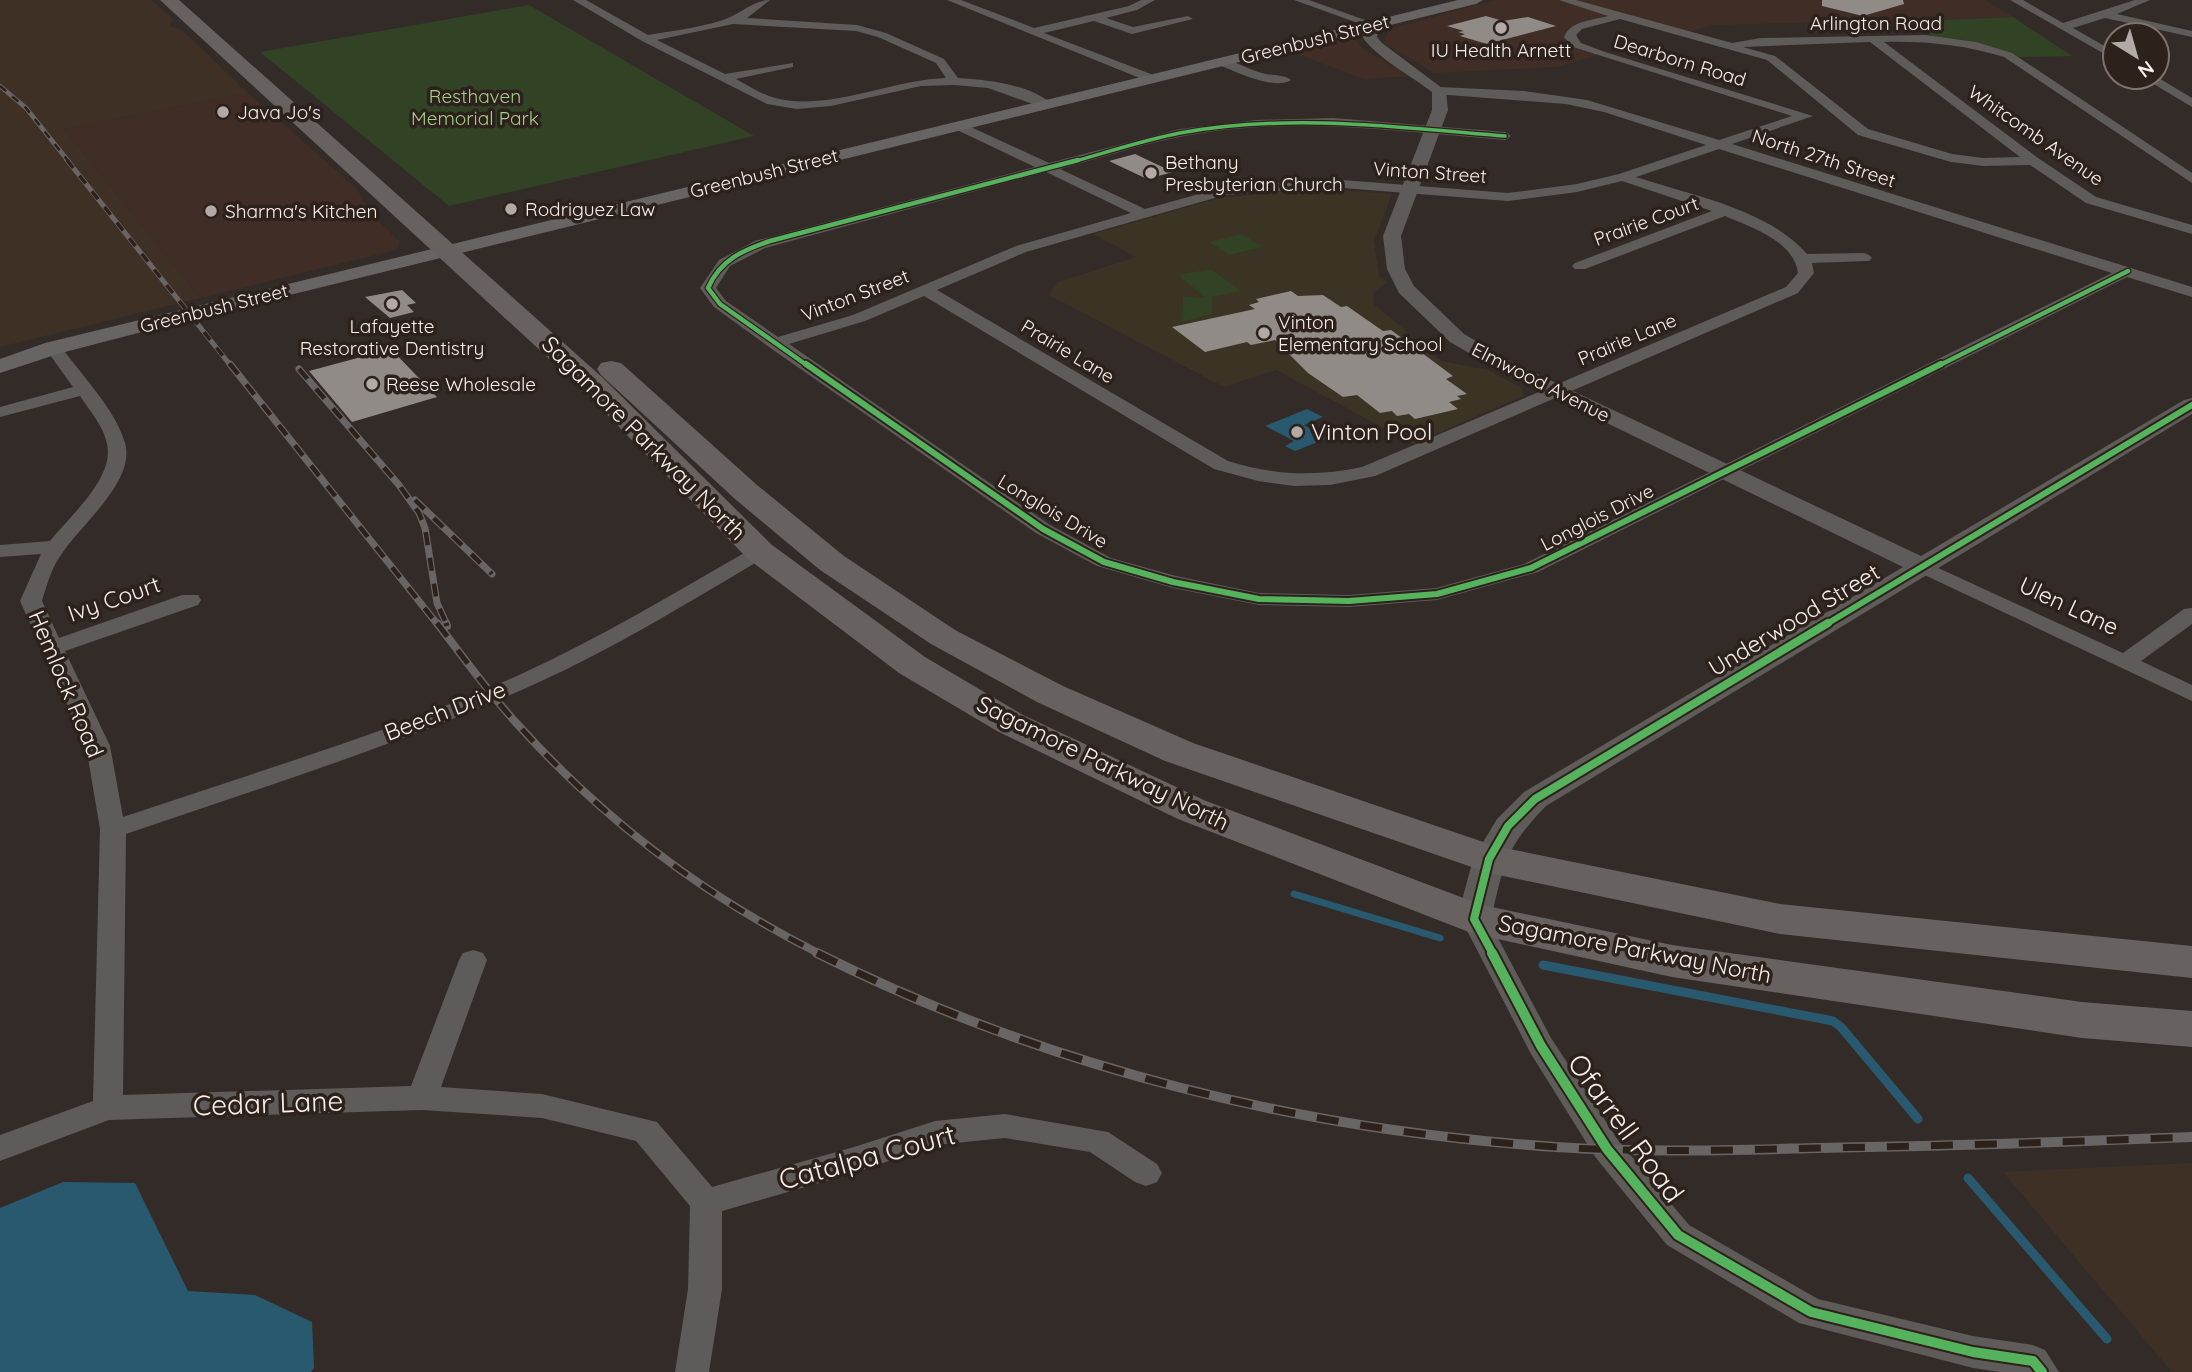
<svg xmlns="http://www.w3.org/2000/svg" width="2192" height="1372" viewBox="0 0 2192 1372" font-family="Quicksand,sans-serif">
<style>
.built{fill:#402e26}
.industrial{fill:#3f3026}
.education{fill:#3b3324}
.green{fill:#314225}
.water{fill:#29596f}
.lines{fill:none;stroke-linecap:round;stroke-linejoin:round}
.stream-far1{stroke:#29596f;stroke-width:7}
.stream{stroke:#29596f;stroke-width:9}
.building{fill:#918b88}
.minor{fill:#5e5b59;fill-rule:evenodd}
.tertiary{fill:#5e5b59;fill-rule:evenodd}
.secondary{fill:#686464;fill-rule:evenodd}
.primary{fill:#676260;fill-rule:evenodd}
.rail-far4-casing{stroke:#696564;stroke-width:4.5}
.rail-far3-casing{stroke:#696564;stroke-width:5}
.rail-far2-casing{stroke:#696564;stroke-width:7}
.rail-far1-casing{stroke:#696564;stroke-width:8}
.rail-casing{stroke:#696564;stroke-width:10}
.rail-far4{stroke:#2d211b;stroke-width:2.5;stroke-dasharray:8;stroke-linecap:butt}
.rail-far3{stroke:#2d211b;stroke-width:3.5;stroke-dasharray:10;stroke-linecap:butt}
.rail-far2{stroke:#2d211b;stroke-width:4.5;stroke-dasharray:13;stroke-linecap:butt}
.rail-far1{stroke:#2d211b;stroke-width:5;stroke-dasharray:17;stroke-linecap:butt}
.rail{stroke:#2d211b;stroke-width:7;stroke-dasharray:22;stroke-linecap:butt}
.cycleway-far4-casing{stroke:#2d211b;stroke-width:6}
.cycleway-far3-casing{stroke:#2d211b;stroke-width:7}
.cycleway-far2-casing{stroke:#2d211b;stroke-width:10}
.cycleway-far1-casing{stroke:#2d211b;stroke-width:12}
.cycleway-casing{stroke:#2d211b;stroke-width:14}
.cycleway-far4{stroke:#56b35d;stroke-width:3.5}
.cycleway-far3{stroke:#56b35d;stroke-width:4.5}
.cycleway-far2{stroke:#56b35d;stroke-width:6}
.cycleway-far1{stroke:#56b35d;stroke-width:8}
.cycleway{stroke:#56b35d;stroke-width:10}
.poi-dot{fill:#b3aaa7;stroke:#2d211b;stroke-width:2.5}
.labels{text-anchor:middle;stroke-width:7;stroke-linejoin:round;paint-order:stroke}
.far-street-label{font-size:19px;fill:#f8efeb;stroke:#2d211b}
.far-poi-label{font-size:19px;fill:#f8efeb;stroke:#2d211b;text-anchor:start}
.far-park-label{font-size:19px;fill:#a5ce8c;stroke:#2d211b}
.poi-label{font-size:23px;fill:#f8efeb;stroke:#2d211b;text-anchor:start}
.street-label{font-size:23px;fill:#f8efeb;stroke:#2d211b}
.near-street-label{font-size:28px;fill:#f8efeb;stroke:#2d211b}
</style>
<rect width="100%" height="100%" fill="#332b28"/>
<path class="built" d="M1496,0h489l28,17 -300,8 -29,8 -64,-17 -42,11 -6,14 29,13 -44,13 -123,6 -50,-30 5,-14z
M1352,36l11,13 46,27 -45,3 -75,-28z
M248,93l109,96 12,23 31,30 -4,8 -196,48 -136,-169z"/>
<path class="industrial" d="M0,0h151l22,19 -4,7 13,4 66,63 -184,36 136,169 -200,49z
M2192,1163v209h-20l-169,-200z"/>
<path class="education" d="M1315,188l77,6 -18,47 5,35 8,6 -14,11 1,11 68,57 46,9 34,18 1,8 -110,48 -137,-74 -52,17 -175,-92 9,-13 78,-25 -43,-23 126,-36z"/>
<path class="green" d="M529,5l225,131 -305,70 -189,-154z
M2013,17l59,39 -52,1 -56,-17 -32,-4 -19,-15z
M1242,234l20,13 -33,8 -20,-13z
M1211,269l30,22 -29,6v17l-30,8 1,-25 23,1 -28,-23z"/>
<path class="water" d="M1307,409l16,8 -19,8 24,13 -33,13 -10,-5 9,-5 -29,-15z
M63,1182l72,1 53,108 67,4 57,27 2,46 -3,4h-311v-164z"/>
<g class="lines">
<path class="stream-far1" d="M1294,894l146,44"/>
<path class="stream" d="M1543,965l290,56 8,6 77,92
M1968,1178l139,161"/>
</g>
<path class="building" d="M1822,0h81l1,4 -41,12 -41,-10z
M1486,16l17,5 25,-4 28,9 -69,18 -27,-8 5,-2 -7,-2 6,-1 -17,-5z
M1135,154l38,18 -26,7 -38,-18z
M402,290l14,13 -9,2 7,7 -24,6 -25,-21z
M1291,291l7,5 25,-1 18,12 6,-1 36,25 8,-1 62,46 -7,3 21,15 -10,2 4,3 -12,3 9,7 -43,10 -6,-5 -12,2 -5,-5 -12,2 -23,-18 -14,2 -35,-24 -33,-33 -24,5 -4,-3 -42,10 -33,-25 83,-18 -6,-4 10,-3 -3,-3z
M391,349l46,48 -85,25 -43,-51z"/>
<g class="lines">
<path class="minor" d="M573,0h13l62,35c24,-4 48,-7 72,-14 18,-5 33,-21 50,-21l-23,18 110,7 29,8 58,26 14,19c30,2 72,6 95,27l-6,4 -59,-21 -34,-3 -33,1 -90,20 -34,3 -30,-5 -125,-63zM733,24l123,7 22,6 58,26 10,15c-54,1 -125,37 -177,18 -11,-4 -22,-11 -33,-17l57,-12v-4l-68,11 -68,-34z
M947,0h14l73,28 95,-22 12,-6h14l-18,10 -31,8 27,9 55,-11 5,3 -61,15 -38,-13 -50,12 112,43v6l-4,1z
M1294,0h15l70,25 -10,2z
M1559,0h17l156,43 29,-5 165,-3 50,7 36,11 180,120v10l-188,-126c-40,-12 -78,-16 -120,-15l154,116 58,39 96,28v9l-106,-31 -56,-38 -47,1 -32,-4 -93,-27 -91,-75 -147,-41 -38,10 -6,6 5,8 24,9 208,64 -81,28 460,143v10l-65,-20 -589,295 -101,28 -88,7 -90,-2 -86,-17 -76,-22 -61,-33 -267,-186 -55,-40 -14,-19 19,-28 36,-19 280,-74 -80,-38v-6l5,-1 89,41 131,-34 77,-9 76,-2 172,14 6,4 -6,4c-107,-9 -219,-25 -326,-3 -40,8 -79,21 -119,32l85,40 79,-22 106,-8 178,14 69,-9 42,-10 87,-29 -102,-33 -38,-8 -131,-10 -2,-3 6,-4 85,4 63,9 132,40 73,-24 -219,-69 -9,-10c6,-16 29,-17 44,-21zM1870,42l150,115 -37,1 -31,-4 -84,-25 -93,-73 -32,-9zM1719,149l393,124 -588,291 -88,24 -87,7 -90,-2 -83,-17 -65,-18 -61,-33 -261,-181 76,-23 59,-25 290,173 44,12 36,5 36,-1 45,-9 423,-183 16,-20 -2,-10 57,-2 3,-3 -3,-3 -5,-2 -57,1c-41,-46 -114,-58 -171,-77zM1046,172l85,41 -115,33 -163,69 -75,22 -52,-36 -10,-13 14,-22 35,-18zM1622,181l90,30 -137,52 -3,3 3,3h10l140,-53c26,11 69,25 73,57l-12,14 -424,180c-46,10 -89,8 -134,-6l-291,-171 89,-38 199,-57 105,-8 178,14 69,-9z
M2010,0h13l40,23 72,-23h15l-33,14 75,17v6l-87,-19 -32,10 42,24v8z
M1217,60c15,-2 31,10 45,13 10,3 21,1 29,7 -16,11 -57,-9 -74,-16z
M2142,77h15l35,21v9z
M53,343l6,1c20,28 57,66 66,99 11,37 -43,81 -62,109 -11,14 -16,32 -21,49l17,37 123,-43h16l3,5 -3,5 -133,46 45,95 13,71c133,-45 268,-85 396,-142 81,-37 157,-83 234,-127h14l3,4 -3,4c-76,45 -152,92 -232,128 -133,60 -272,103 -409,150l-3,261 288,-9 48,-126 4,-7 10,-3 10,3 4,7 -46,127 101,7 115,28 55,65 142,-40 81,-26 70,-7 103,18 49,32 5,9 -5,9 -11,4 -11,-4 -45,-30 -85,-14 -70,7 -81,28 -132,38v78l-13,83h-34l13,-83 2,-83 -54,-65 -94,-23 -120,-8 -313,10 -109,41v-26l93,-34 7,-272 -14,-83 -66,-145 21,-47 -41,3v-12l50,-4c19,-24 65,-63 57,-97 -3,-17 -17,-33 -27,-48l-80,21v-10l73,-20 -28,-39z
M1923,561l200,92 61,-44 8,-1v16l-51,37 51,24v16l-276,-130 -3,-4 3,-4z
M1474,909l10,3 67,126 67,102 71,85 129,74 155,37 60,9 12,5 14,22h-59l-27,-4 -174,-45 -132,-78 -71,-87 -65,-104 -70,-135 3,-7z"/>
<path class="tertiary" d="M1373,21l7,4 -3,12 5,6 64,48 2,19 -47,126 4,33 9,17 50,48 48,28 409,194 263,-156 8,-2v16l-646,392c-41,42 -42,58 -55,113l-5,8 -12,4 -12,-4 -5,-8 16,-60 24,-40 27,-27 379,-225 -405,-197 -48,-28 -51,-49 -12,-24 -4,-33 49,-126v-18c-23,-18 -51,-31 -69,-54l3,-13z"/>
<path class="secondary" d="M1458,0h25l-7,4 -1280,314 -135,35 -61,20v-14l45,-16z"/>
<path class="primary" d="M160,0h19l424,378 169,167 153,112 98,58 183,86 276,104 190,40 410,57 110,9v36l-110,-9 -410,-61 -198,-43 -296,-115 -181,-88 -98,-58 -151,-114 -165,-169z
M611,361l10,2 136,122 87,71 111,74 108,56 130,57 302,103 285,58 412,42v32l-412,-44 -291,-61 -324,-112 -128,-59 -106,-58 -111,-74 -85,-71 -134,-124 -4,-6 4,-6z"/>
<defs>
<path id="rail-far4" d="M0,86l26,22 43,54"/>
<path id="rail-far3" d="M67,160l164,206"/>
<path id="rail-far2" d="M230,364l208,261
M299,369l100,116 20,28 6,15 12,75 10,22
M415,500l77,74"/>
<path id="rail-far1" d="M437,623c27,35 53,72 83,104 86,95 186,170 300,227
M446,623l1,3"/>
<path id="rail" d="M817,953c230,115 483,177 739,194 87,6 175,3 262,1 125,-2 249,-6 374,-11"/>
</defs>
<use href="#rail-far4" class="rail-far4-casing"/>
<use href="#rail-far3" class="rail-far3-casing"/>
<use href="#rail-far2" class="rail-far2-casing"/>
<use href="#rail-far1" class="rail-far1-casing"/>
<use href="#rail" class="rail-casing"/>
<use href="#rail-far4" class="rail-far4"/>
<use href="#rail-far3" class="rail-far3"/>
<use href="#rail-far2" class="rail-far2"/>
<use href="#rail-far1" class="rail-far1"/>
<use href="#rail" class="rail"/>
<defs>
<path id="cycleway-far4" d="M1072,162c36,-10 72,-22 108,-29 108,-20 217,-6 325,3"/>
<path id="cycleway-far3" d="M808,366l-88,-62 -12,-16c12,-28 35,-38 62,-47l308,-81
M1938,366l190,-95"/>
<path id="cycleway-far2" d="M806,364l237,165 61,33 69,20 86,17 90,2 88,-7 94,-26 410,-204
M1825,625l367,-220"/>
<path id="cycleway-far1" d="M1493,954l-19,-35 15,-60 19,-33 27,-27 293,-176"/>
<path id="cycleway" d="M1492,953l49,93 66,103 71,86 133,77 162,40 60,9 9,11"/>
</defs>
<use href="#cycleway-far4" class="cycleway-far4-casing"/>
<use href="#cycleway-far3" class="cycleway-far3-casing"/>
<use href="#cycleway-far2" class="cycleway-far2-casing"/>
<use href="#cycleway-far1" class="cycleway-far1-casing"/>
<use href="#cycleway" class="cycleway-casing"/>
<use href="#cycleway-far4" class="cycleway-far4"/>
<use href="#cycleway-far3" class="cycleway-far3"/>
<use href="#cycleway-far2" class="cycleway-far2"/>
<use href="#cycleway-far1" class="cycleway-far1"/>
<use href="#cycleway" class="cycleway"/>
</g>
<g class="poi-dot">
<circle cx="1501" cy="28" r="7"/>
<circle cx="223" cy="112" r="7"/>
<circle cx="1151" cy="173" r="7"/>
<circle cx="511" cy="209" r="7"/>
<circle cx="211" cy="211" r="7"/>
<circle cx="392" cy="304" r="7"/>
<circle cx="1264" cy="333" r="7"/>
<circle cx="372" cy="384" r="7"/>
<circle cx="1297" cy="432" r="7"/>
</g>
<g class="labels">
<g class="far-street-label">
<text x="1876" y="30">Arlington Road</text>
<text transform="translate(1315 39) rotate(-14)" y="7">Greenbush Street</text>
<text transform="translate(1680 60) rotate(17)" y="7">Dearborn Road</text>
<text transform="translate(2036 135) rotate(35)" y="7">Whitcomb Avenue</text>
<text transform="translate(1824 158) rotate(18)" y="7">North 27th Street</text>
<text transform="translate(1430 172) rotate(4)" y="7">Vinton Street</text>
<text transform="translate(764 173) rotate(-14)" y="7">Greenbush Street</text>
<text transform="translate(1646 221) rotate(-20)" y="7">Prairie Court</text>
<text transform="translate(855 295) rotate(-21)" y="7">Vinton Street</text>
<text transform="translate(214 308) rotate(-14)" y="7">Greenbush Street</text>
<text transform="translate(1627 339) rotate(-23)" y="7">Prairie Lane</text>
<text transform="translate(1068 351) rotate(31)" y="7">Prairie Lane</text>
<text transform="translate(1541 382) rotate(27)" y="7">Elmwood Avenue</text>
<text transform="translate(1053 511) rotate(31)" y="7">Longlois Drive</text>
<text transform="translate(1597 517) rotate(-27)" y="7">Longlois Drive</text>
</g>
<g class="far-poi-label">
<text x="1501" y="57" text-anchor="middle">IU Health Arnett</text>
<text x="237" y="119">Java Jo's</text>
<text x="1165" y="169">Bethany<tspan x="1165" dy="22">Presbyterian Church</tspan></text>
<text x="525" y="216">Rodriguez Law</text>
<text x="225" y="218">Sharma's Kitchen</text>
<text x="1278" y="329">Vinton<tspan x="1278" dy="22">Elementary School</tspan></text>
<text x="392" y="333" text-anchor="middle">Lafayette<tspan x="392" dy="22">Restorative Dentistry</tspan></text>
<text x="386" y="391">Reese Wholesale</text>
</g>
<g class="far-park-label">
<text x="475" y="103">Resthaven<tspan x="475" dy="22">Memorial Park</tspan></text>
</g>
<g class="poi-label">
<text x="1311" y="440">Vinton Pool</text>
</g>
<g class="street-label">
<text transform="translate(644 438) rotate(45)" y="8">Sagamore Parkway North</text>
<text transform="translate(114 599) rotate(-19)" y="8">Ivy Court</text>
<text transform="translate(2069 606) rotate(25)" y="8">Ulen Lane</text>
<text transform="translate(1794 620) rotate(-31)" y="8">Underwood Street</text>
<text transform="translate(66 684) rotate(67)" y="8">Hemlock Road</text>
<text transform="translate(445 711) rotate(-21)" y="8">Beech Drive</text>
<text transform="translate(1103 763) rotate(26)" y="8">Sagamore Parkway North</text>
<text transform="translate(1635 949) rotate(11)" y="8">Sagamore Parkway North</text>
</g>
<g class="near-street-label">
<text transform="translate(268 1103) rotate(-2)" y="10">Cedar Lane</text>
<text transform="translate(1626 1128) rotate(54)" y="10">Ofarrell Road</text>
<text transform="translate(867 1157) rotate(-15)" y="10">Catalpa Court</text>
</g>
</g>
<g transform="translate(2136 56) rotate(143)"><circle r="33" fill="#2d211b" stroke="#7e736e" stroke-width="2"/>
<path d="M0-5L12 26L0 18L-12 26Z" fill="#b3aaa7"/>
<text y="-10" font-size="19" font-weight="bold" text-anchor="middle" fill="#f8efeb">N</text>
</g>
</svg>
